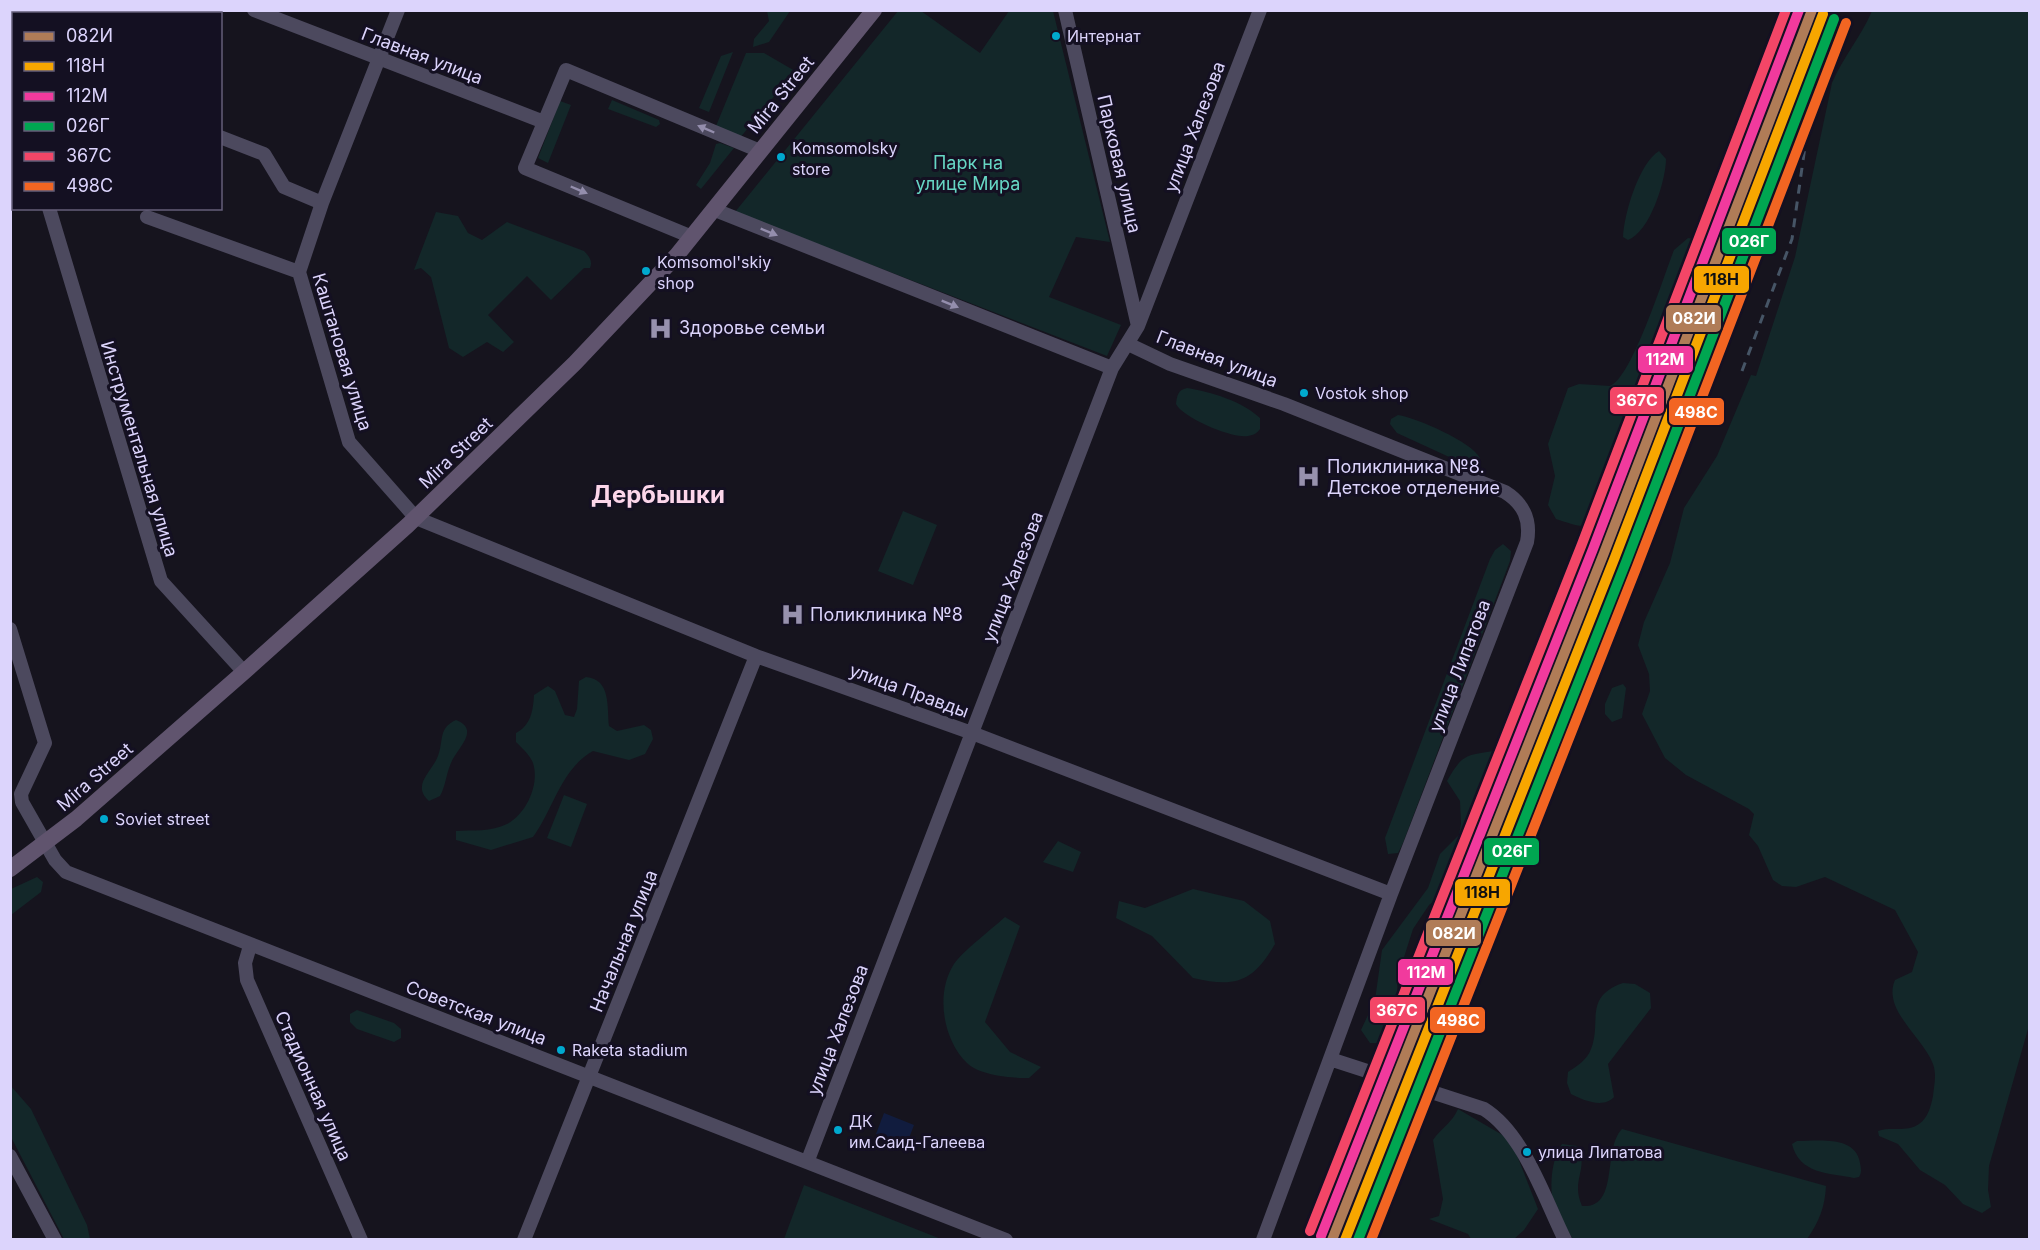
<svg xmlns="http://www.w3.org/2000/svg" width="2040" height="1250" viewBox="0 0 2040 1250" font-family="Inter,sans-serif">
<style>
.green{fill:#132729}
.water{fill:#111c3e}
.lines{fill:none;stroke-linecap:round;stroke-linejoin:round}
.minor{stroke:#4c495e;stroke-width:14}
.major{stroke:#60546e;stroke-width:16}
.rail{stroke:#465566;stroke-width:3;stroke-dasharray:9 8;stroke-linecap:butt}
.rail-1-casing{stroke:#141022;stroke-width:15}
.rail-2-casing{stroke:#141022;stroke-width:15}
.rail-3-casing{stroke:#141022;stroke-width:15}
.rail-4-casing{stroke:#141022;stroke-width:15}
.rail-5-casing{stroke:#141022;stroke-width:15}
.rail-6-casing{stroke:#141022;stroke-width:15}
.rail-1{stroke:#b07c57;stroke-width:10}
.rail-2{stroke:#f7a600;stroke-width:10}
.rail-3{stroke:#f13a9d;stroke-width:10}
.rail-4{stroke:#00a651;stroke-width:10}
.rail-5{stroke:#f34667;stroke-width:10}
.rail-6{stroke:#f26522;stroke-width:10}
.oneway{fill:#948ead}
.bus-dot{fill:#00a9ce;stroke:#141022;stroke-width:2}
.labels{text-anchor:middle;stroke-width:6;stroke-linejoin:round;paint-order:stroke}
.bus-label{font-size:16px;fill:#dcd4fc;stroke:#141022;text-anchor:start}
.street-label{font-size:18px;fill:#dcd4fc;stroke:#141022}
.park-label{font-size:18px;fill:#66d6c4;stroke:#141022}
.poi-label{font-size:18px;fill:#dcd4fc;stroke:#141022;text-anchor:start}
.district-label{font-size:24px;font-weight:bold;fill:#fcd6ea;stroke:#141022}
.line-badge{stroke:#141022;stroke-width:2}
.badge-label{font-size:16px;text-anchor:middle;font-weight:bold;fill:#fff}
.pale-badge-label{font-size:16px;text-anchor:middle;font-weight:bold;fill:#111}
</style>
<rect width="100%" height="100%" fill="#16141e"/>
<path class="green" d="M767,11h23l-21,31 -16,5 1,-8 15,-18z
M898,11h23l59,42 29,-42h44l57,231 -34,-5 -27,60 72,28 -14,31 -372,-144z
M1872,11h157l1,1011 -41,144 -1,24 3,17 -9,6 -19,-9 -18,-19 -25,-15 -22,-26 -19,-8 -1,-5c13,-5 28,2 41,-7 9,-6 12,-18 14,-28 1,-11 4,-21 0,-32 -10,-27 -51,-54 -38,-84l17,-8 6,-20 -23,-42 -70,-33 -29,10 -14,-1 -9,-6 -15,-34 -9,-11 5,-21 -5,-5 -63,-34 -21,-17 -23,-44 8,-23 -1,-17 -11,-29 6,-23 26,-59 14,-55 33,-52 34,-81 5,1 39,-119 37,-174c11,-26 29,-46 40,-72z
M733,52l-24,60 -10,-4 22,-52z
M746,53h18l31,18 -56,68 -23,-13z
M612,100l47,20 1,4 -4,3 -48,-18z
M560,101l11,4 -23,58 -10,-5z
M720,143l14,5 -33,41 -5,-4 14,-22 6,-19z
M1659,151l7,8c0,21 -16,73 -38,81l-5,-3c1,-23 16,-74 36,-86z
M436,212l22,4 10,17 14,7 25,-18 77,29c5,5 9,10 6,17h-6l-33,32 -24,-24 -39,39 26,27 -11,10 -16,-10 -24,15 -14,-9 -18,-71 -10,-9 -7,2z
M1688,238l16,2 3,11 -104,267c-14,15 -30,6 -47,1l-8,-14 7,-29 -7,-32 20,-56 11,-4 31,2c22,-8 54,-111 64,-136z
M1187,388c24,4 55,13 73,30v11c-3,4 -6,6 -12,7 -15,3 -65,-18 -72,-32 1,-9 2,-14 11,-16z
M1398,415c19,3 74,27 82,43l-3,7 -6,2 -74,-34 -7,-9 1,-5z
M903,511l34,14 -24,60 -35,-14z
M1503,544l8,7 -1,10 -107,282 -5,10 -10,1 -3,-16 105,-279 5,-9z
M586,677c25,2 21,30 23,49l8,5 27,-6 7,5 2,9 -8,15 -16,6 -36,-9c-32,18 -39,57 -60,86l-42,13 -35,-10v-9c17,-1 35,1 51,-7 19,-10 33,-39 26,-61 -3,-8 -11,-15 -17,-21v-9c15,-8 17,-22 18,-38l14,-9 7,5 10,24 9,2 3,-8 2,-28z
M1623,684l3,4 -4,30 -10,4 -7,-8v-10l7,-16z
M456,720c25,10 1,28 -5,43 -5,11 -5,22 -11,33l-11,5c-18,-16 3,-29 9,-45 6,-16 0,-28 18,-36z
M1494,751l-4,16 9,19 -32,79 -13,20 -25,20 -16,24 -16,50 1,23 -4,16 -14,25h-10l-9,-13 14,-30 7,-50 46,-62 12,-34 19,-19 2,-11 -1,-23 -13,-20c15,-26 18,-26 47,-30z
M564,795l23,9 -16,43 -24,-9z
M1058,841l23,11 -8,20 -30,-10z
M37,877l6,5 -2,10 -30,23v-26z
M1193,889l51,12 26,20 5,23c-22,38 -39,44 -82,34l-41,-42 -36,-18 3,-17 26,7z
M1005,917l15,9 -35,96 25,30 31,15 -12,11c-18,0 -48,-2 -62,-15 -24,-23 -32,-70 -13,-99 9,-13 38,-35 51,-47z
M1623,983l12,1 15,9 1,15 -43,56 6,33c-11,12 -31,3 -43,-3l-4,-11 1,-11c9,-6 19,-12 23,-23 11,-27 -8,-52 32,-66z
M357,1010l37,13 7,6v9l-7,4 -37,-13 -7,-7v-8z
M10,1085l21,24 56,116 3,14h-26l-53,-102z
M1458,1109l53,31 27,69 -14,21 -10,9h-43l-3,-5 -39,-15 10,-3 4,-17 -10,-59c9,-13 19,-17 25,-31z
M1622,1129l204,57c-1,21 -7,36 -19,53h-234c-5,-8 -12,-16 -16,-24 -9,-19 -7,-54 5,-71l15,2c13,23 -7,33 5,60 38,3 20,-57 40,-77z
M1797,1141c21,0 59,-6 63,22 1,6 2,9 -1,14l-5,1c-25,-5 -55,-4 -62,-34z
M804,1185l137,54h-157z"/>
<path class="water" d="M884,1113l30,12 -8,21 -30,-12z"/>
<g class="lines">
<path class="minor" d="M254,10l290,112
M398,10l-76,193 -23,69 50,170 67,76 340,138 216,77 419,161
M1065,10l73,316
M95,14l1,-4
M10,55l4,1
M220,137l44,17 20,33 38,16
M49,208l112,373 83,91
M715,210l397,158
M147,217l152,55
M692,237l-167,-69 41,-98 194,81
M1128,344l42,20 114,40 221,88c19,12 26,28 22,50l-136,352 -128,346
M10,629l35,114 -24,51 1,8 33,58 11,12 940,368
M250,946l-5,17 2,17 114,260
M1330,1059l154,50c40,25 60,89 81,131
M10,1156l45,84
M808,1160l304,-792 26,-42 122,-316
M524,1240l232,-584"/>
<path class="major" d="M10,869l66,-50 168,-147 164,-147 167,-162 102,-108 197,-245"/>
<path class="rail" d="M1742,371l50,-132 23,-164 8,-33
M1369,1240l31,-120 12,-34 416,-1076"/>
<defs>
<path id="rail-1" d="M1332,1240l272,-687 208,-543"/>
<path id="rail-2" d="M1345,1240l270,-683 208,-543"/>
<path id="rail-3" d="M1321,1236l272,-687 206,-539"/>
<path id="rail-4" d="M1358,1240l268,-678 208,-543"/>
<path id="rail-5" d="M1310,1231l272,-687 204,-534"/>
<path id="rail-6" d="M1371,1240l266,-674 209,-543"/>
</defs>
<use href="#rail-1" class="rail-1-casing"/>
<use href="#rail-2" class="rail-2-casing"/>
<use href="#rail-3" class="rail-3-casing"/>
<use href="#rail-4" class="rail-4-casing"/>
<use href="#rail-5" class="rail-5-casing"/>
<use href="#rail-6" class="rail-6-casing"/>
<use href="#rail-1" class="rail-1"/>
<use href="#rail-2" class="rail-2"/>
<use href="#rail-3" class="rail-3"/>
<use href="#rail-4" class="rail-4"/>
<use href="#rail-5" class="rail-5"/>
<use href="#rail-6" class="rail-6"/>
</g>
<defs><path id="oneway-solid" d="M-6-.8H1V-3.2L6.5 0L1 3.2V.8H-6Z" transform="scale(1.5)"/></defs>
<g class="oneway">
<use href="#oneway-solid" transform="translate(706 129) rotate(-157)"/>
<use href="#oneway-solid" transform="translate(579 190) rotate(23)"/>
<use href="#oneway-solid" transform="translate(769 232) rotate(22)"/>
<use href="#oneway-solid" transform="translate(950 304) rotate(22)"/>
</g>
<defs>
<symbol id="hospital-bare" viewBox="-9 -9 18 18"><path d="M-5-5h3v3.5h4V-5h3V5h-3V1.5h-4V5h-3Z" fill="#9791ae" stroke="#141022" stroke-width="2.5" paint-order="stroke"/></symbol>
</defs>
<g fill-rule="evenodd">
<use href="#hospital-bare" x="644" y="312" width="33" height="33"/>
<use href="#hospital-bare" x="1292" y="460" width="33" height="33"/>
<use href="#hospital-bare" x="776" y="598" width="33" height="33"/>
</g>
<g class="bus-dot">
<circle cx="1056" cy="36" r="5"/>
<circle cx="781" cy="157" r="5"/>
<circle cx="646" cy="271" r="5"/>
<circle cx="1304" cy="393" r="5"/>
<circle cx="104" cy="819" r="5"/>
<circle cx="561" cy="1050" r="5"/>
<circle cx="838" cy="1130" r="5"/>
<circle cx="1527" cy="1152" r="5"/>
</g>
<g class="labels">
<g class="bus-label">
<text x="1067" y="42">Интернат</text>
<text x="792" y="154">Komsomolsky<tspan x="792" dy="21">store</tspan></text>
<text x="657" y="268">Komsomol'skiy<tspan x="657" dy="21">shop</tspan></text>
<text x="1315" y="399">Vostok shop</text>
<text x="115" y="825">Soviet street</text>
<text x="572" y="1056">Raketa stadium</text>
<text x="849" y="1127">ДК<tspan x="849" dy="21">им.Саид-Галеева</tspan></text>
<text x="1538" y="1158">улица Липатова</text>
</g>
<g class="street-label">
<text transform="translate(422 56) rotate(21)" y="6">Главная улица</text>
<text transform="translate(781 95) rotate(-51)" y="6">Mira Street</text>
<text transform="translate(1195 127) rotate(-69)" y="6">улица Халезова</text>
<text transform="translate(1119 164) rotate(77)" y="6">Парковая улица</text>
<text transform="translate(342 352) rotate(73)" y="6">Каштановая улица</text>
<text transform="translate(1217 359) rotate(21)" y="6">Главная улица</text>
<text transform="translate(139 449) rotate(73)" y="6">Инструментальная улица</text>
<text transform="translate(456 453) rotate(-44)" y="6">Mira Street</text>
<text transform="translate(1013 577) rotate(-69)" y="6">улица Халезова</text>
<text transform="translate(1460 666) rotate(-69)" y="6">улица Липатова</text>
<text transform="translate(909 691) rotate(20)" y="6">улица Правды</text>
<text transform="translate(95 777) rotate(-41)" y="6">Mira Street</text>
<text transform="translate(624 941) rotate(-68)" y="6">Начальная улица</text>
<text transform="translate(476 1013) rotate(21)" y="6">Советская улица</text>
<text transform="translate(838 1030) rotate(-69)" y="6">улица Халезова</text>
<text transform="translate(313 1086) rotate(66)" y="6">Стадионная улица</text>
</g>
<g class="park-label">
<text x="968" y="169">Парк на<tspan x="968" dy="21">улице Мира</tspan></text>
</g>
<g class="poi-label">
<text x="679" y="334">Здоровье семьи</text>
<text x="1327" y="473">Поликлиника №8.<tspan x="1327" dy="21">Детское отделение</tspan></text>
<text x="810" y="621">Поликлиника №8</text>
</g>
<g class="district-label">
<text x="658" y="503">Дербышки</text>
</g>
</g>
<g class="line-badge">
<rect x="1721" y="227" width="56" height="28" rx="6" fill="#00a651"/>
<rect x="1693" y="265" width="57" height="29" rx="6" fill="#f7a600"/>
<rect x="1665" y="304" width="57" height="29" rx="6" fill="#b07c57"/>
<rect x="1637" y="345" width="57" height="29" rx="6" fill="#f13a9d"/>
<rect x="1609" y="386" width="56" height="29" rx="6" fill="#f34667"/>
<rect x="1668" y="397" width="57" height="29" rx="6" fill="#f26522"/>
<rect x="1483" y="837" width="57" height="29" rx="6" fill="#00a651"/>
<rect x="1454" y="878" width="57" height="29" rx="6" fill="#f7a600"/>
<rect x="1425" y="919" width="57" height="28" rx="6" fill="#b07c57"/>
<rect x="1397" y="958" width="57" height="28" rx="6" fill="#f13a9d"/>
<rect x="1369" y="996" width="57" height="28" rx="6" fill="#f34667"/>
<rect x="1429" y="1006" width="57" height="28" rx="6" fill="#f26522"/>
</g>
<g class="badge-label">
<text x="1749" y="247">026Г</text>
<text x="1694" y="324">082И</text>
<text x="1665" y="365">112М</text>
<text x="1637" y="406">367С</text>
<text x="1696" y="418">498С</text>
<text x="1512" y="857">026Г</text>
<text x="1454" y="939">082И</text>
<text x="1426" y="978">112М</text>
<text x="1397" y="1016">367С</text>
<text x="1458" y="1026">498С</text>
</g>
<g class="pale-badge-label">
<text x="1721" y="285">118Н</text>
<text x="1482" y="898">118Н</text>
</g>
<rect width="2040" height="1250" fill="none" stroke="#dcd4fc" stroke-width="24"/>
<rect x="12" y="12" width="210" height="198" fill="#141022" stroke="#645e79" stroke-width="1.5"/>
<rect x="24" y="32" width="30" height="9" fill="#b07c57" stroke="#645e79" stroke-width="1.5"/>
<text x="66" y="42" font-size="18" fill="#dcd4fc">082И</text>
<rect x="24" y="62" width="30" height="9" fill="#f7a600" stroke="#645e79" stroke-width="1.5"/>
<text x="66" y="72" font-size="18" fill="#dcd4fc">118Н</text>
<rect x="24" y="92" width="30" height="9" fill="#f13a9d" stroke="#645e79" stroke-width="1.5"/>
<text x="66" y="102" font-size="18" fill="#dcd4fc">112М</text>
<rect x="24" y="122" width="30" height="9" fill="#00a651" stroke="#645e79" stroke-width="1.5"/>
<text x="66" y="132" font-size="18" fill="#dcd4fc">026Г</text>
<rect x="24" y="152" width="30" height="9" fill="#f34667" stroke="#645e79" stroke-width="1.5"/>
<text x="66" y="162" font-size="18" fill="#dcd4fc">367С</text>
<rect x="24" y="182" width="30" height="9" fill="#f26522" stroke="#645e79" stroke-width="1.5"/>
<text x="66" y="192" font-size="18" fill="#dcd4fc">498С</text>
</svg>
